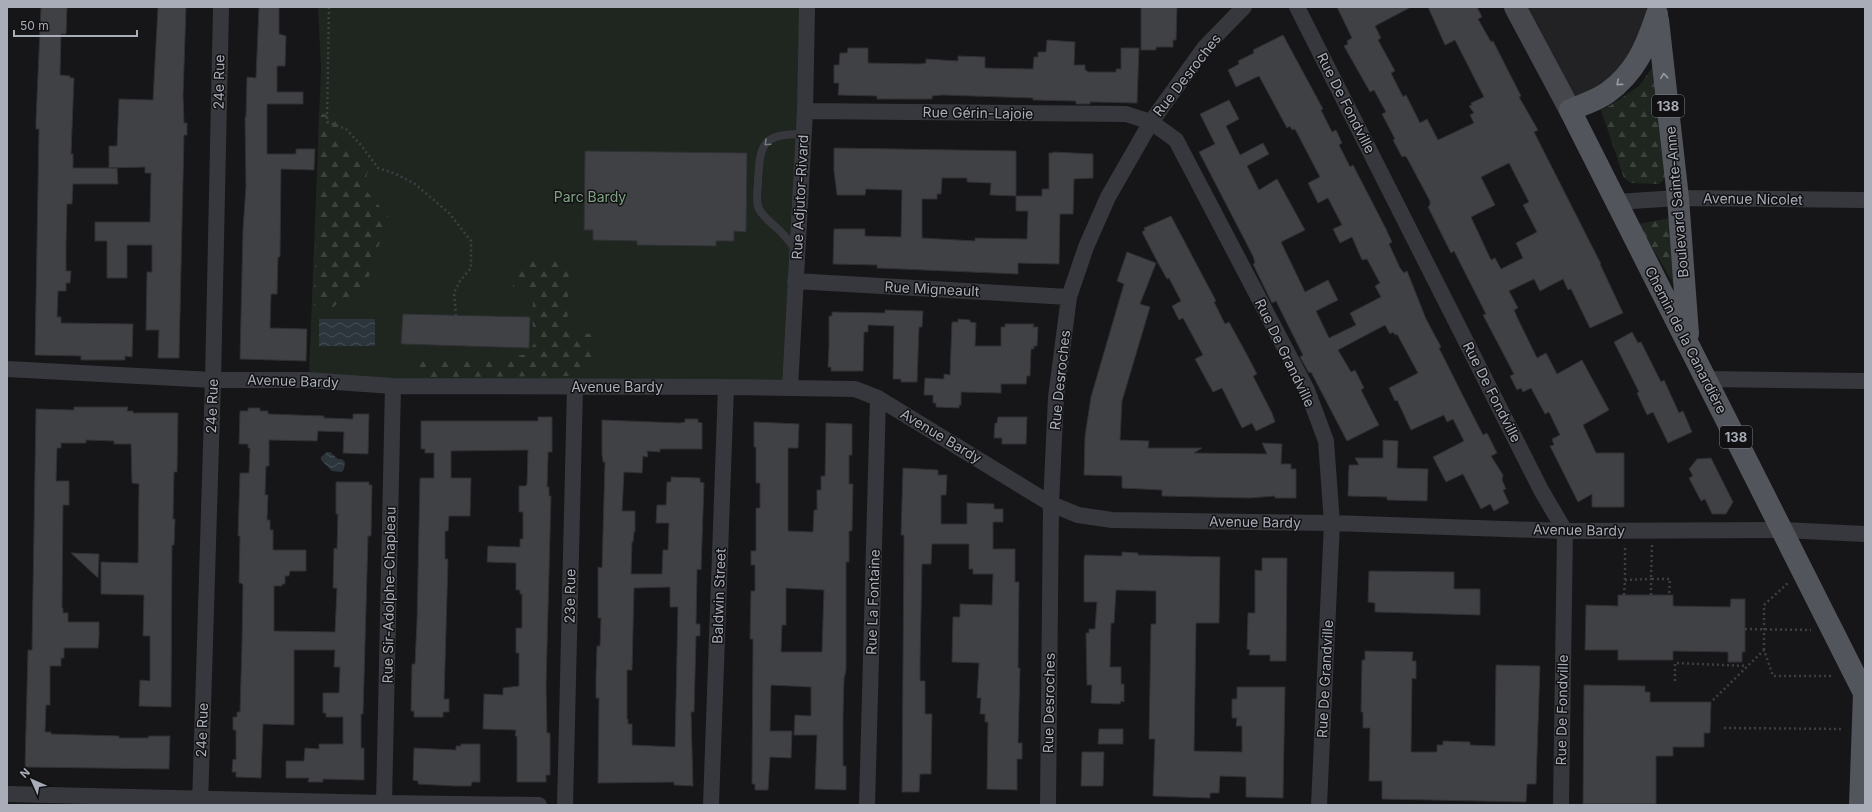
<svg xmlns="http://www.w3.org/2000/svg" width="1872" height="812" viewBox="0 0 1872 812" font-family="Inter,sans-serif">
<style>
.built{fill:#222225}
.green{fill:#1e261f}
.forest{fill:url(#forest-firs)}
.water{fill:url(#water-waves)}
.building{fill:#404145;stroke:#303034;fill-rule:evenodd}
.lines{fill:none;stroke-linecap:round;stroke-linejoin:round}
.path{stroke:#3d3f44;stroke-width:2.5;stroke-dasharray:2 3;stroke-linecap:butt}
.lane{stroke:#37383d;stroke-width:8}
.street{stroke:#37383d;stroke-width:16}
.secondary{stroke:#45474d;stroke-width:22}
.primary{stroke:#53555c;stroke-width:22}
.oneway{stroke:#979ba6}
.oneway2{stroke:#757881}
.labels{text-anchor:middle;stroke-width:3;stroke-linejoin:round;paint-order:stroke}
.shield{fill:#111113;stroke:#7b7e86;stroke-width:1}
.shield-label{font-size:13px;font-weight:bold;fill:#a8adb8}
.street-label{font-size:14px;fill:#a8adb8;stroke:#111113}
.park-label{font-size:14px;fill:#7fa381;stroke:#111113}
</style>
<defs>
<pattern id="forest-firs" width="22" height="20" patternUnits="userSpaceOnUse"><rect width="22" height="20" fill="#1e261f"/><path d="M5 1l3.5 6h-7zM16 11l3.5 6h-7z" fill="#3c433d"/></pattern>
<pattern id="water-waves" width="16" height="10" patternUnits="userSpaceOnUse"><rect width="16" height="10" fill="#2c353c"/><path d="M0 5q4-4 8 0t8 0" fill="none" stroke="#485056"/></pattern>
</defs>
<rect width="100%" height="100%" fill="#161618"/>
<path class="built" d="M1515,7h142l-11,39 -76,64z"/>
<path class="green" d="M318,7h489l-17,381 -483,-8 2,-8 12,-303z"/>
<path class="forest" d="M1655,64l12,112 -8,8 -28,-1 -7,-5 -23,-68 10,-5 28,-19z
M319,113l19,4 -1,24 12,6 9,13 10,11 -5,16 25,29 -20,63c-7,14 -26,19 -37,30l-17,-4z
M1671,218l13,83 -46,-77z
M529,261l40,1 -2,71 27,1 1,21 -2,9 -24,12 -151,1 1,-20h92l15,-3 8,-10 -2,-31 2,-20 -21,-4v-13l4,-11z"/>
<path class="water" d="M319,319h56v27h-56z
M327,452h3l8,7h4l3,3 -1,7 -2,3 -10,-1 -11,-11v-3z"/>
<path class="building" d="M41,7h26l-1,27h-5l-1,41 10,1v2h4l-3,76h2v14h44l1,16h-45l-1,20h-5l-1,40v27h5l-1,12h-4v8h-8l-1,26h4v6l72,1 -1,33 -7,-1v4h-44v-4l-46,-1 4,-226h-3v-9z
M158,7h28l-3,89 1,27h3v12h-3l-5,223h-21l1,-28h-13l1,-58h5v-27h-25v33h-20v-37h-12v-19h55l1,-49h-6v-6l-36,1v-22h8l2,-47 34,1z
M259,7h20v27l7,2 -1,30h-8v26h26v12h-36v50h29v-5h19l-1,21 -33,-1 -1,88h-2l-1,37h-6l-1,34 37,1 -1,32 -66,-2 3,-129 3,-44 -1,-69h1l1,-40 9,1z
M1141,7h36l-1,33h-3v7h-17v3h-15z
M1337,7h74l-36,19 6,12 -3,2 17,31 -4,2 12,24 3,-2 14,28 7,-4 11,21 36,-17 -4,-8 4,-2 -5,-7 3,-1 -1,-2 13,-6 -29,-57 -10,5 -17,-38h49l5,10 -4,2 13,23 2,-1 28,55 -2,1 19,33 -4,2 67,132h-1l23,49 -33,15 -19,-39 -3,1 -5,-11 -23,12 -6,-12 -25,12 9,17 -4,2 3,7 20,41 9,-5 11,21 25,-14 27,50 -26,15 13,28h28v54h-32v-13l-14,8 -28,-56 4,-1 -2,-6 8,-4 -11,-23 -4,2 -14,-26 -8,4 -2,-4 -4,2 -7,-14 4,-2 -31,-59 3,-1 -32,-63 -3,2 -23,-46 2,-2v-4l-23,-43 -2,-2 -3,1 -9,-17 2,-1 -13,-25 4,-2 -12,-22 -4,2 -26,-46 4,-2 -1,-3 5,-3zM1509,163l20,39 -6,3 14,27 -21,11 7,15 -22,11 -6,-11 -4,2 -20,-43 24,-12 -14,-28z
M1283,35l40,74 -2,1 11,22 4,-2 6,13 -3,2 11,22 3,-2 33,64 6,13 -3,2 11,24 4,5 3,-2 19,48 15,28 -2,1 24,48 20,39 4,-2 10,20 -6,3 12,19 -1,5 4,9 -3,1 6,13 -15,8 -4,-7 -9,5 -18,-35 -17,8 -13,-25 31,-16 -11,-22 -6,3 -3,-7 -33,15 -14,-30 -2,1 -6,-13 29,-15 -21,-39 -2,1 -2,-3 -3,2 -5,-9 -47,25 13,22 4,-2 9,18 -3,2 18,35 -32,16 -36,-69 -2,1 -9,-16 3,-2 -27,-54 -4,2 -4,-8 -15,-31 2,-1 -2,-7 -54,-104 16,-8 -15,-30 29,-14 10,19 -13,7 14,29 23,-12 6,11 -22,12 12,24 18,-11 28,51 -24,12 24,50 23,-12 10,20 -22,11 13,27 27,-13 -6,-12 31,-16 -6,-11 5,-3 -13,-24 -5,1 -10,-23 -12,6 -7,-14 9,-4 -14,-27 -10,5 -10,-20 12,-6 -25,-48 -3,1 -2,-4 -3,2 -28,-52 -23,11 -8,-17 11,-6 -1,-3 16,-8 -1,-3z
M1047,40l28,2 -1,23h11v5l4,2h27v-3h5v-21h18l-2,55 -40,-1h-7v2h-14v-3l-43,-1v-2l-91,-3 -10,1v3h-55v-3l-39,-1 1,-12h-5v-18h5l1,-12h7l1,-5h20v15l52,1 6,-1v-4l32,2v-5l27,1v11l48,1 1,-12h4v-5h8z
M834,148l182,3v45h26v-7h7v-36h4v-1l40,2v24l-19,1 -1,35h-13l-1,50 -41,-1v11l-141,-6v-3l-44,-1 1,-35h31v7l36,1 1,-47 -36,-1 -1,6h-28l-3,-24zM942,178h25v4l24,1 -1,12 26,1v15h12l-1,28 -52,-1v3l-53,-3v-39h15v-5h4z
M585,151l162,2 -1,79 -12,-1v10h-18v5l-79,-1v-4l-44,-1v-10h-9z
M1171,216l45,85 -2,1 11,22 4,-2 17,31 11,21 -4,2 19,37 3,9 -19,9 -4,-8 -10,5 -20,-40 -9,4 -18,-33 8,-4 -20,-37 -4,2 -7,-14 9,-5 -12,-23 -2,1 -10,-18 -15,-29 3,-2 -1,-2z
M1127,252l29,11 -16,41 10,3 -28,94 -2,39 29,1 -1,7h54l-8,5 73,1 -5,-11 20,1 -1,20h10v5h5v29h-21v-2l-25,2 -88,-2v-6l-40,-2v-12l-38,-1 1,-39 6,-39 33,-113 -7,-3z
M885,310l38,1 -1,16h-3l-2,55h-16v-3h-8l1,-53 -26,-1v7h-4l-1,39h-32v-4h-3l1,-21v-30h3v-4l53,1z
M403,314l127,3 -1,31 -128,-4z
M958,319l12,1v2l6,1 -1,23h26v-19h4v-3h29l-1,3h5l-1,19h-3v3h-3l-1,27h-3l-1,8h-25v9l-40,-1v13h-2v3l-23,-1v-4h-3v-8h-9l1,-17 19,1v-5l6,1 2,-53h6z
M1632,332l6,11 3,-1 20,40 3,-2 15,33 4,-2 9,21 -24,11 -15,-31 -6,3 -10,-22 2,-1 -25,-50z
M74,407h54l-1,4h6v2h45l-1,59h-3l-1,47h2l-1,26h-2l-1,162 -32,-1 1,-26 10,1v-45h-7l1,-41 -43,-1v-32l37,1 1,-79 -7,-1 -1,-39h-17v-3l-28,-1v3h-25v5h-4l-1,33h13v24h-6l-1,103h1v5h5v9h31v15l-1,11h-34v10h-3v8h-11v39h-4l-1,27h6v2l68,2v2h29l1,-2h21l-1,33 -144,-2 3,-117h4l4,-241 38,1z
M248,408h12v3h8v3l56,2v2l29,1v-5h16l-1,40 -25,-1 1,-21 -26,-1 -1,10 -48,-1v26h-3l-1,29h3l-1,25h3v10h3v20h33v21h-16l-1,5h-4v8h-3v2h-8v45l61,1 2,-44h-4l1,-40 3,1 1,-35h-2v-32h33v3h3l-1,51h-3l-5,178h-2v34h3v32l-41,-1v3h-15l1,-4h-23v-17h18l1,-13 14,1v-5h24v-27h-17v-4h-3v-20h16l1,-26h-6l1,-17h-41v75l-31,-1 -2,54 -25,-1v-5h-4l1,-13 3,1v-30h-3v-13h4v-5h3l2,-68 1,-59 -2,-2h-2l1,-47h-2l2,-63h9l1,-25h-2v-4h-9l1,-33h8z
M538,417h14v35h-4v4l-1,31h2v9h2l-5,190 1,47h3v42h-4v7h-29v-46h-2l1,-6 -33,-1 1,-35 19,1v-7l16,-2v-33h-3v-25h6v-34h-2v-4h-4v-27l-29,-1 1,-16 32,1v-8h3v-27h-4v-26h7l1,-2 1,-34 -77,1v27h20l-1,38h-21l-1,15h-3v28h3l-4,140h5v13h-6v5h-29v-6h-3l1,-47h3l2,-42 3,-144h14v-25h-9v-4h-4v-28h117z
M998,417h29l-1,27h-24v-6h-8l1,-15h2z
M685,419h13v3l4,1v26h-42v3l-13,-1 1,6 -5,-1 -1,17 -18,-1 -2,39h13v21h-1l-1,10h-1l-1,32h31l1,-24h5l1,-27h-13l1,-18h9l1,-23h4v-5l29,1v4l4,1 -3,87 -4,-1v3l-1,52h4v12h-4l-2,76h-3l2,74 -19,-1v-3l-76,1 1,-85h-3v-22l1,-30h3l1,-28h-3v-51l4,1 3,-106h-2l-1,-8v-34l78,3 5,-1zM670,587v20h8l-3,140 -43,-2v-21h-4v-5h-1v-49h5l2,-82z
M754,422l45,2 -1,24h-10v83l25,1 1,-22h3v-20h4v-14h4l1,-53 26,1v31h-3v29h4l-1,47h-3v31h-3v108l-2,9 -1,37v50h3v24l-31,-1 2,-54h-23l1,-20 16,1v-29l-40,-2 -1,46h22l-1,27 -21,-1 -2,33h-13v-6h-3l1,-142v-3h-3l1,-48h4v-26h-4v-14h5v-43h4v-25h-4v-36h-2zM786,588l38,2 -2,62h-41l1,-27h4z
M1383,440l15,1 -1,27 31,1 -1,32 -40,-1v-3l-39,-1 1,-31h10l-4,-7h28z
M1711,458l22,44 -7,12h-14l-7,-15 -4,2 -12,-23 4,-2 -4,-7 8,-10z
M903,468l35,2v5h9l-1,20h-5v29h26v-21l27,1v5h9v13h-10v27h22v33h4l-1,86h2l-2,75h4v16h-5v31l-30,-1 1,-67h-3v-8h-5l1,-16h-4l2,-35 -27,-1 1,-45h7v-13l32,1 1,-31h-20v-5h-4v-25h-37l-1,20h-9l-2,98v19h5v33h7l-1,60h-11l-1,18h-17l2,-255v-2h-3z
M1122,552l16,1v2l82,2 -1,66h-23l-2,128 48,1v-26h-6l1,-8h-5v-19h5v-12h48l-2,111 -37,-1v-20l-26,-1 -1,17h-9v5l-57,-2 2,-57h-6l2,-115h5v-33l-40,-1 -2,33h-3l-1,44h11v17h3v18l-3,-1 -1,3 -29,-1 1,-18h-5l-1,-52h3v-4h6l2,-27h-13v-43l1,-4 37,1z
M71,553l28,1 -1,24z
M1262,558h25l-1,103h-16v-6h-21l1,-5 -3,-1 1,-36h7v-43l7,1z
M1369,571l85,1v17h26v26l-105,-3v-9l-7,-1z
M1618,595h55v11l57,1 1,-8h14v53h-3v10h-14v-10l-55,-1v9h-55v-10h-33l1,-45 32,1z
M1365,651l48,1 -1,9h4v18l-4,-1 -1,74h26v-7h6v-4l27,1v3l25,1 1,-81 44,1 -4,118h-9l-1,18 -144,-3v-18h-13l1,-53h-7v-16h-2l1,-52h3z
M1584,685l61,1v6h5v10h61l-1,31h-6v14h-31v9h-17v48h-73z
M1099,729h24v15h-25z
M461,744h19v38h-8l-1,4h-16l-37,-2v-3l-5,-1 1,-32 42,2v-4h5z
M1082,752h22l-1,34h-22z"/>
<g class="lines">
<path class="path" d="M329,7l-2,115 19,7 15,16 17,23 18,6 19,10 34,29 22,28v27l-11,13 -6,12 2,23
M1652,545l-1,34h19l-1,16
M1625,580v-34
M1624,595l1,-15 26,-1v16
M1745,629l66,1
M1764,650v-45l24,-22
M1675,681v-18l72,3
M1713,700l51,-50 9,26h61
M1724,728l120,1"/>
<path class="lane" d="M797,250c-6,-6 -11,-13 -17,-19 -7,-7 -16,-13 -21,-22 -4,-8 -1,-19 -1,-28 2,-38 4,-47 46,-47"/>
<path class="street" d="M1297,7l244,483 24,41 -4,274
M805,111l321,3 25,8 25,18 131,250 19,51 6,82 -13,282
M1616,202l62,-4 187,2
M795,281l274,16
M7,369l206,11h94l86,6 333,1 129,2 23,9 173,106 27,11 34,5 220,3 233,8 218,-1 82,4
M1706,379l159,2
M790,388l15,-277 2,-104
M7,794l377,9 155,2
M384,803l9,-417
M200,805l13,-425 8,-373
M565,805l10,-418
M711,805l15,-418
M867,805l11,-407
M1048,805l3,-301 5,-107 13,-100 17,-50 22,-50 43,-75 54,-75 39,-40"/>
<path class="secondary" d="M1515,7l55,103"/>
<path class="primary" d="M1657,14c-11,33 -21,58 -50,79 -11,8 -26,12 -37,17l294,583 -4,112
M1658,20l20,178 10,136"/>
</g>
<defs><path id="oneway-chevron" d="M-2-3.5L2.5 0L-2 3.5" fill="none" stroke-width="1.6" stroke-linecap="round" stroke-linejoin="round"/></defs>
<g class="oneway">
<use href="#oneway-chevron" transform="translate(1664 76) rotate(-96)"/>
<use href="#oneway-chevron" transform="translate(1619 83) rotate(140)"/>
</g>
<use class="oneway2" href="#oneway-chevron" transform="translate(767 143) rotate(137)"/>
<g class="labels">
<g class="shield">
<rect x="1652" y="95" width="32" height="22" rx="3"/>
<rect x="1720" y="426" width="32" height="22" rx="3"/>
</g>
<g class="shield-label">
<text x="1668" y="111">138</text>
<text x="1736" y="442">138</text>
</g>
<g class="street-label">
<text transform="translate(1187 75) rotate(-52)" y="5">Rue Desroches</text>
<text transform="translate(219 82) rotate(-89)" y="5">24e Rue</text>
<text transform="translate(1346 103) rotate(63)" y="5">Rue De Fondville</text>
<text transform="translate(978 113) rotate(1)" y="5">Rue Gérin-Lajoie</text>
<text transform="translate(800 197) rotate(-87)" y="5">Rue Adjutor-Rivard</text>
<text transform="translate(1753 199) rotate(1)" y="5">Avenue Nicolet</text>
<text transform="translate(1677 202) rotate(-95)" y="5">Boulevard Sainte-Anne</text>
<text transform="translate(932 289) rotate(3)" y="5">Rue Migneault</text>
<text transform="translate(1686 340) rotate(63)" y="5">Chemin de la Canardière</text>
<text transform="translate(1285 353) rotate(64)" y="5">Rue De Grandville</text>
<text transform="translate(1060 380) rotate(-84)" y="5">Rue Desroches</text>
<text transform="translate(293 381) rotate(2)" y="5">Avenue Bardy</text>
<text x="617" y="392">Avenue Bardy</text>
<text transform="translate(1492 392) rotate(63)" y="5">Rue De Fondville</text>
<text transform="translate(212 406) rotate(-88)" y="5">24e Rue</text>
<text transform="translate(941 436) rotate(31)" y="5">Avenue Bardy</text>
<text transform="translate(1255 522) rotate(1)" y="5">Avenue Bardy</text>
<text transform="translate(1579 530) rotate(1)" y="5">Avenue Bardy</text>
<text transform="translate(389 595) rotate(-89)" y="5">Rue Sir-Adolphe-Chapleau</text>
<text transform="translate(570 596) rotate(-89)" y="5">23e Rue</text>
<text transform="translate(719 596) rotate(-88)" y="5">Baldwin Street</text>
<text transform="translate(873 602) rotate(-88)" y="5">Rue La Fontaine</text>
<text transform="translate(1325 679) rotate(-87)" y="5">Rue De Grandville</text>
<text transform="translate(1049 703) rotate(-89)" y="5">Rue Desroches</text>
<text transform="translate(1562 710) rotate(-89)" y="5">Rue De Fondville</text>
<text transform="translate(202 730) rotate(-88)" y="5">24e Rue</text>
</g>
<g class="park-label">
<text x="590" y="202">Parc Bardy</text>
</g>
</g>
<rect width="1872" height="812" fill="none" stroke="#a8adb8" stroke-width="16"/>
<g transform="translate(32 780) rotate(315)" stroke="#111113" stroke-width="3" paint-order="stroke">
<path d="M0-3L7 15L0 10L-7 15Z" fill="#a8adb8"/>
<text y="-6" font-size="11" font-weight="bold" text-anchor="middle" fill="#a8adb8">N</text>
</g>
<path d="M14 30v6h123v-6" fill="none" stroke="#a8adb8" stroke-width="2"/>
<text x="20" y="30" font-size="12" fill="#a8adb8" stroke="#111113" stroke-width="3" paint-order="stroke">50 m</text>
</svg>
